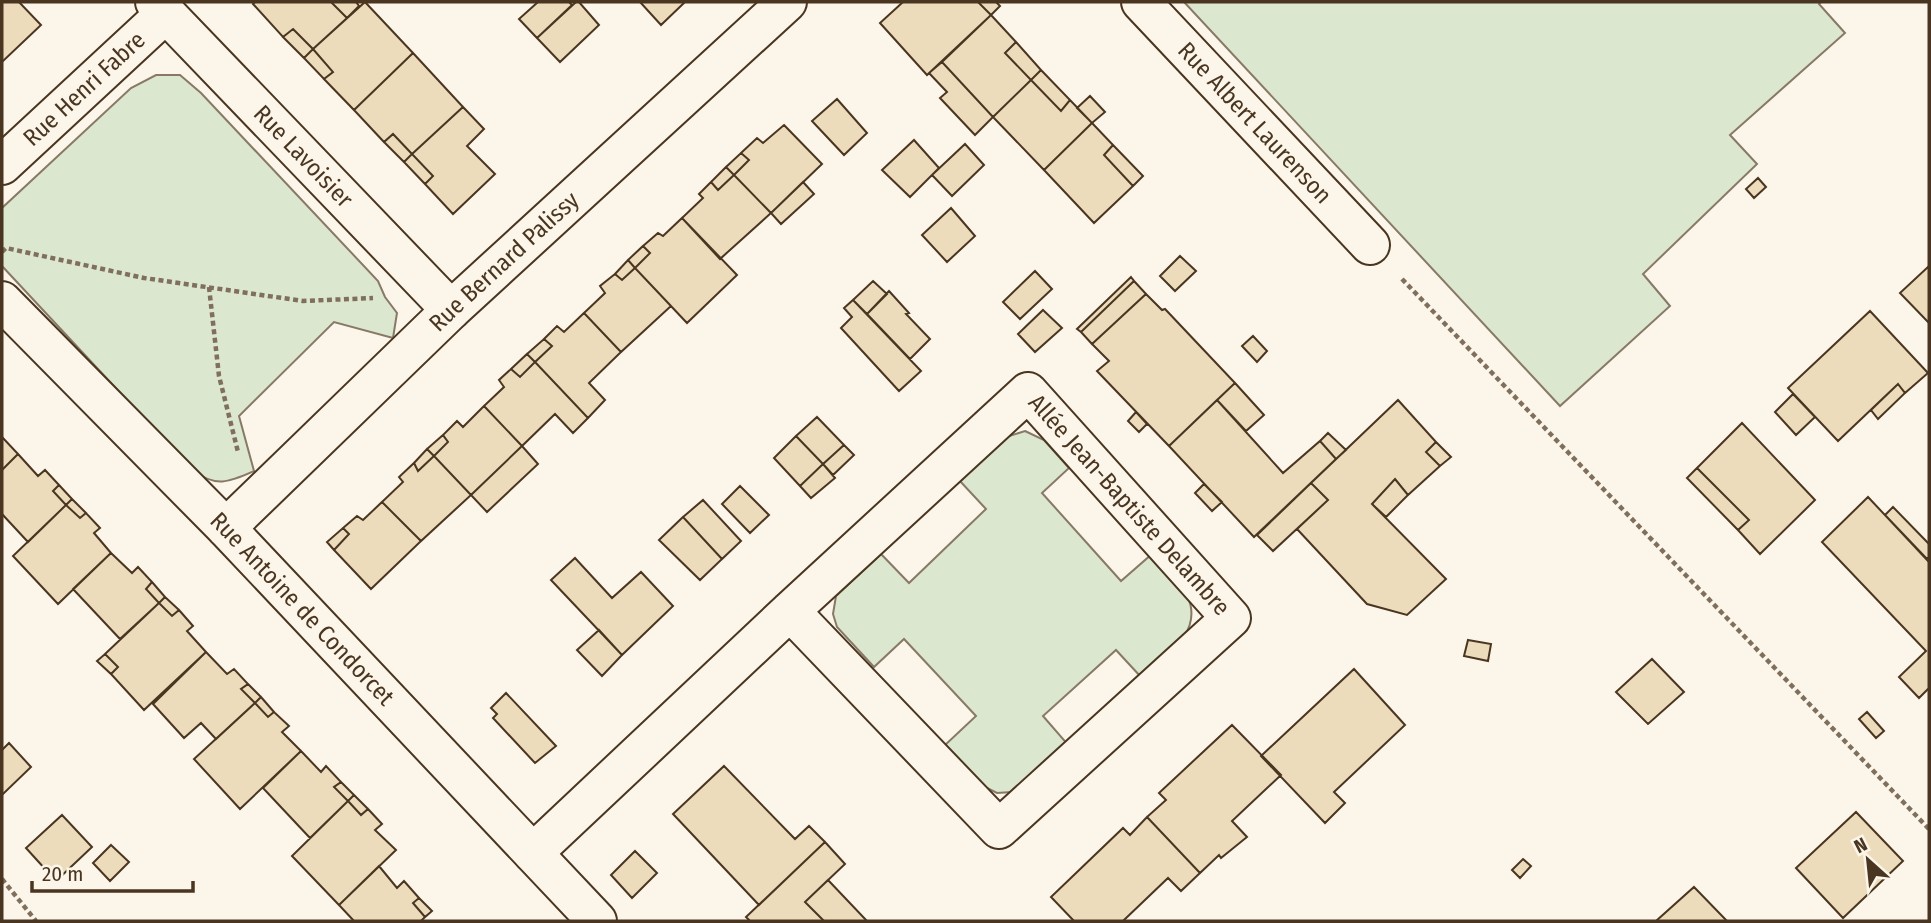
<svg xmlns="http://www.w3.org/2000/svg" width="1931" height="923" viewBox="0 0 1931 923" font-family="'Fira Sans Condensed',sans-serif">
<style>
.green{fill:#dce7d0;stroke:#887966;stroke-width:2}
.building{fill:#ecdcbc;stroke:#4a3520;stroke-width:2}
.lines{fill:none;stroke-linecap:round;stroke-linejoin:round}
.minor-casing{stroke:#4a3520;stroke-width:42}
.path{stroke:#7f6f5c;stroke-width:4.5;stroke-dasharray:5 3.5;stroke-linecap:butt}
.minor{stroke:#fbf6e9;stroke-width:38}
.labels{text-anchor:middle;stroke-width:5;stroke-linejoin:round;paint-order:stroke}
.street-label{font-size:24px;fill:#4a3520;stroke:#fbf6e9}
</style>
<rect width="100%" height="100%" fill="#fbf6e9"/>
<path class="green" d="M1184,2h637l-2,2 26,29 -115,102 27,29 -114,110 27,32 -110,100z
M156,75h24l21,18 177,188 7,16 12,16 -4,25 -59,-16 -95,94 15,55c-25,11 -38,17 -62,-1l-190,-204v-58l129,-120z
M1025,431l19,9 25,28 -27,25 79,88 31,-27c11,12 28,26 35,41 18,38 -22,61 -46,82l-25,-27 -73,66 27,31 -58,45 -15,1 -18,-9 -35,-38 32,-30 -72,-77 -30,28 -37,-40 -4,-13 3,-18 45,-42 28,29 77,-74 -27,-29 44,-42z"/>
<path class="building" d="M2,2h17l22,23 -39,37z
M255,2h76l16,16 -34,31 -20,-20 -10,8 -30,-33z
M331,2h25l3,4 -12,12z
M365,2l48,51 -59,57 -30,-31 9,-7 -20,-23z
M538,2h31l3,3 -35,33 -18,-19z
M576,2h3l20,23 -39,37 -23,-24z
M640,2h45l-24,23z
M903,2h75l13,13 -64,60 -47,-52z
M978,2h18l4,4 -9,9z
M991,15l25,27 -11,11 26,27 -38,37 -51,-55z
M293,29l20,20 -9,9 -21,-21z
M1016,42l25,28 -10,10 -26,-27z
M313,49l20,23 -9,7 -20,-21z
M413,53l50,54 -51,47 -19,-20 -9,8 -30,-32z
M942,62l51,55 -18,18 -35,-37 7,-6 -18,-19z
M1041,70l29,30 -9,11 -30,-31z
M1031,80l30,31 9,-11 22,23 -48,47 -51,-53z
M1090,96l15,16 -13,11 -15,-15z
M837,99l30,34 -23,22 -32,-34z
M463,107l21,22 -17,17 28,28 -42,40 -28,-30 8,-8 -21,-22z
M1092,123l21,22 -9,10 29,31 -39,37 -50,-53z
M784,125l38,39 -51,49 -37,-38 15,-15 -8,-7 16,-15 6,5z
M393,134l19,20 -8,8 -20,-20z
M914,140l25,28 -29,29 -28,-27z
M965,144l19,21 -32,31 -20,-21z
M1113,145l30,31 -10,10 -29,-31z
M741,153l8,7 -15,15 -8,-8z
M412,154l21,22 -8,8 -21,-22z
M726,167l8,8 -16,15 -7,-8z
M734,175l37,38 -51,46 -38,-41 21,-20 -4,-4 12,-12 7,8z
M1758,178l8,9 -12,11 -8,-9z
M803,182l11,12 -33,30 -10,-11z
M951,208l24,28 -28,26 -25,-27z
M682,218l55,57 -50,48 -52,-55 15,-15 -7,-7 15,-13 5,3z
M643,246l7,7 -15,15 -7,-8z
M1180,256l16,15 -21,20 -15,-15z
M628,260l7,8 -13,12 -7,-6z
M1929,266v57l-29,-30z
M635,268l36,38 -50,46 -37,-39 21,-20 -5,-7 15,-12 7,6z
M1035,271l17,18 -32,30 -17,-17z
M1131,277l3,4 -53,51 -4,-3z
M873,281l14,13 -20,20 -14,-14z
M1134,281l12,13 -54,50 -11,-12z
M889,291l20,22 -3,1 24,25 -20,20 -43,-45z
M1146,294l16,16 3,-1 70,74 -66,63 -72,-75 12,-10 -17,-17z
M853,300l68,71 -22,20 -58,-63 11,-11 -8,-9z
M1043,310l19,18 -27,24 -17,-18z
M1870,311l58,62 -23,20 -7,-9 -60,57 -50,-53z
M584,313l37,39 -32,31 16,17 -17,18 -53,-56 17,-16 -8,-7 13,-13 7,6z
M1253,336l14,15 -10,11 -15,-16z
M544,339l8,7 -17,16 -8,-8z
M527,354l8,8 -15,15 -9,-8z
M535,362l53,56 -15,15 -18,-19 -33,32 -38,-40 20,-19 -5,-7 12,-11 9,8z
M1235,383l29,32 -18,16 -29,-31z
M1898,384l7,9 -27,26 -7,-9z
M1793,394l22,23 -19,18 -21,-23z
M1217,400l66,73 37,-32 16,18 -82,78 -85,-91z
M1398,400l38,42 -10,10 14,14 -32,29 -13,-16 -23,25 74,75 -39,36 -40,-11 -70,-75 31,-29 -17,-17z
M484,406l38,40 -51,49 -37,-39 14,-14 -5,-7 14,-14 6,6z
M1136,412l11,12 -8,8 -11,-11z
M817,417l27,28 -21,19 -27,-28z
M1742,423l73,77 -55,54 -22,-24 11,-10 -52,-52z
M1328,433l18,17 -10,9 -16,-18z
M443,435l5,7 -14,14 -7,-7z
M796,436l27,28 -23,22 -26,-28z
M2,437l16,17 -16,16z
M1436,442l15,15 -11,9 -14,-14z
M844,445l10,10 -21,20 -10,-11z
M522,446l16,18 -51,48 -16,-17z
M427,449l7,7 -16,15 -4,-8z
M18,454l20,22 7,-6 14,15 -6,6 13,14 -38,37 -26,-28v-44z
M434,456l37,39 -50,46 -39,-39 21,-20 -4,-5 15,-14 4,8z
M823,464l12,14 -24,20 -11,-12z
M1697,468l52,52 -11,10 -51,-52z
M1395,479l13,16 -22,22 -14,-13z
M1311,483l17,17 -55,51 -16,-16z
M1204,484l18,18 -10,9 -17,-18z
M59,485l13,14 -6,6 -13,-14z
M740,486l29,29 -19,18 -28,-29z
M1868,497l61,65v126l-10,10 -20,-21 27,-26 -104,-109z
M72,499l14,14 -6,5 -14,-13z
M703,500l38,41 -19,18 -39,-42z
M382,502l39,39 -50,48 -37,-39 15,-16 -6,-6 14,-12 6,4z
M66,505l14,13 6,-5 14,15 -6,5 17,20 -53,51 -45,-48z
M1893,507l36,37v13l-2,2 -42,-44z
M683,517l39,42 -22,21 -41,-40z
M343,528l6,6 -15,16 -7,-8z
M111,553l21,20 6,-6 14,15 -6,7 13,14 -39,36 -47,-50z
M575,558l37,40 29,-26 32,34 -51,49 -71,-75z
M152,582l13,15 -6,6 -13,-14z
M165,597l14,13 -7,6 -13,-13z
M159,603l13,13 7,-6 14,16 -6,5 19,21 -62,58 -33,-36 7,-7 -13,-13z
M599,630l23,25 -20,21 -25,-26z
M1468,640l23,4 -3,17 -24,-5z
M206,652l21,22 7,-5 14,15 -7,5 14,14 -39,36 -15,-16 -17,15 -31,-34z
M105,654l13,13 -7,7 -14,-13z
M1652,659l32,33 -36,32 -32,-32z
M1354,669l51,56 -71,67 11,11 -20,20 -64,-67z
M248,684l13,13 -6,6 -14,-14z
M506,693l50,53 -21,17 -42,-45 4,-4 -6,-6z
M261,697l13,15 -6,5 -13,-14z
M255,703l13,14 6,-5 15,14 -7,6 19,19 -61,58 -46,-50z
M1867,712l17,19 -8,7 -17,-19z
M1232,725l49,50 -49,46 15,16 -26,21 -2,-3 -19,18 -53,-56 19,-17 -7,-7z
M9,743l22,24 -29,28v-45z
M301,751l20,21 5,-6 15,16 -7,5 14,14 -38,37 -47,-50z
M724,766l71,73 14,-13 16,16 -66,63 -86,-91z
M341,782l13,13 -6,6 -14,-14z
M354,795l14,14 -7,6 -13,-14z
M348,801l13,14 7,-6 14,15 -7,6 21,20 -57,55 -47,-49z
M1856,812l47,49 -60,57 -47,-50z
M62,815l30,32 -36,34 -30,-33z
M1147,817l53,56 -19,18 -13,-13 -45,43h-49l-23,-24 72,-69 7,7z
M825,842l20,22 -40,38 19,19h-74l-4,-4z
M111,845l18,17 -19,19 -17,-18z
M635,851l22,22 -25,25 -21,-23z
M1523,859l8,7 -11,12 -8,-8z
M379,866l18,22 7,-7 15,17 -6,5 12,14 -4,4h-67l-15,-16z
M828,880l39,41h-43l-19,-19z
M1694,887l33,34h-71z
M419,898l13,13 -7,6 -12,-14z"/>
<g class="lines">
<defs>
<g id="minor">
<path id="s1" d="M155,2l296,308"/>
<path id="s2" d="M1141,2l229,243"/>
<path id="s3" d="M2,165l164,-152"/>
<path id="s4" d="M2,301l224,227 371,393"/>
<path id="s5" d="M226,528l225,-218 336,-308"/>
<path id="s6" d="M533,853l257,-242 238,-219 203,226 -232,211 -209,-218"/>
</g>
</defs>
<use href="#minor" class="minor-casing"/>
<path class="path" d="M2,252l4,-4 138,30 159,23 70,-3
M1402,279l527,550
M209,287l10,89 19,76
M2,879l34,42"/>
<use href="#minor" class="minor"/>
</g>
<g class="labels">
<g class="street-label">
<text dy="8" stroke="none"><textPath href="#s3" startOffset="112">Rue Henri Fabre</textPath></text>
<text dy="8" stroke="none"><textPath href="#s2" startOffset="166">Rue Albert Laurenson</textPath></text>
<text dy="8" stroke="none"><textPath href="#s1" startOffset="214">Rue Lavoisier</textPath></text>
<text dy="8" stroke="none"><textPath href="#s5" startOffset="385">Rue Bernard Palissy</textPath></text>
<text dy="8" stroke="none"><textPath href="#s6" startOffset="828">Allée Jean-Baptiste Delambre</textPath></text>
<text dy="8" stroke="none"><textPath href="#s4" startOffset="430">Rue Antoine de Condorcet</textPath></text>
</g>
</g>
<rect width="1931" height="923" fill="none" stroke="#4a3520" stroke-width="7"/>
<g transform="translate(1868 860) rotate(333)" stroke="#fbf6e9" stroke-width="5" paint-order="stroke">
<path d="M0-5L12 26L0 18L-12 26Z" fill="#4a3520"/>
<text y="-10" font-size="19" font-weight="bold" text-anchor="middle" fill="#4a3520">N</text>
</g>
<path d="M32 881v10h161v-10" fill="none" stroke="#4a3520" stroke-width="3.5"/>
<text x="42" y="881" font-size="21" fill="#4a3520" stroke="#fbf6e9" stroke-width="5" paint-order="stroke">20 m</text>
</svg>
